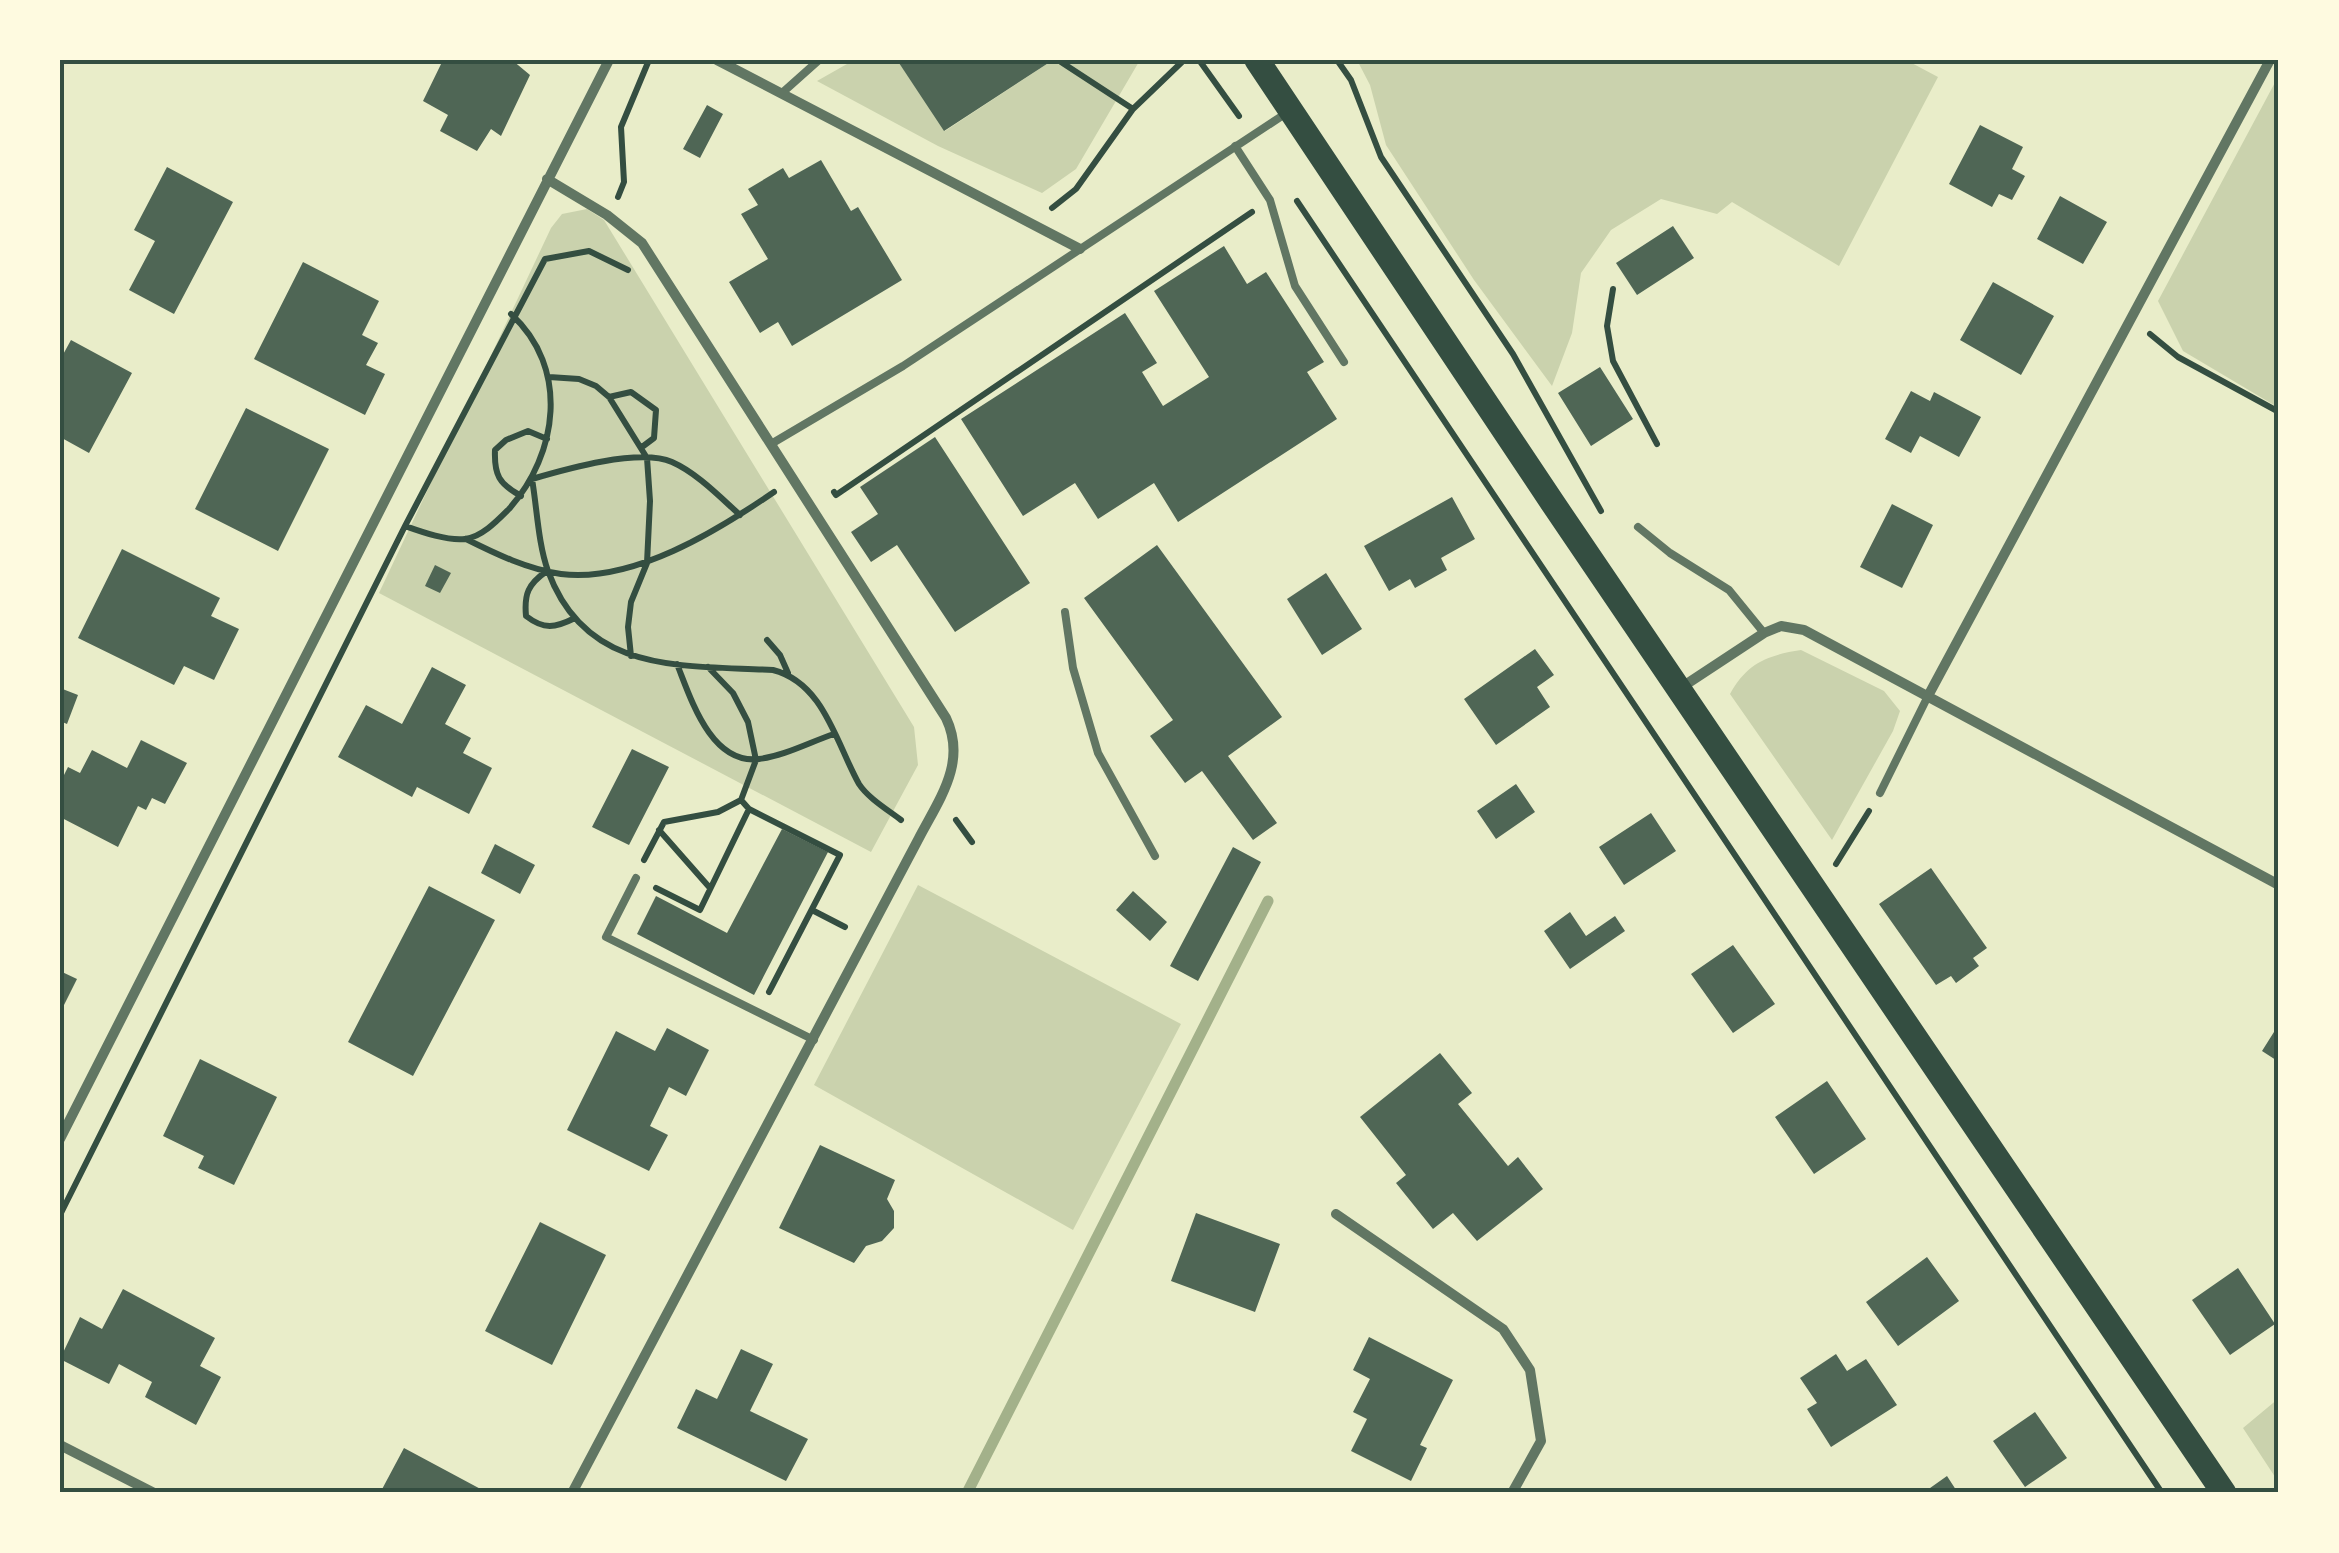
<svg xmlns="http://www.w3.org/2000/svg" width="2339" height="1553" viewBox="0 0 2339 1553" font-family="Manrope,sans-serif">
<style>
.green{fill:#cad2ad}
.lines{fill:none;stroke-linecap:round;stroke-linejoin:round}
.stream{stroke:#a3b18a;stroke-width:11}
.building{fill:#4f6655}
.path{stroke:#344e41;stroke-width:6}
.service{stroke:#617663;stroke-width:8}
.minor{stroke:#617663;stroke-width:10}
.primary{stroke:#344e41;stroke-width:25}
.neatline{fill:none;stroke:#344e41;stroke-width:4}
</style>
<rect width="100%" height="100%" fill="#e9edc9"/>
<path class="green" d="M854,60h43l48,71 108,-71h87l-64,109 -34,24 -104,-47 -121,-65z
M1357,60h549l32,17 -99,189 -107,-64 -15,12 -56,-15 -50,31 -30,43 -9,60 -20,53 -78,-106 -88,-135 -16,-60z
M2279,75v333l-96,-57 -25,-50z
M587,209l17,11 310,507 4,38 -47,87 -492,-259 172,-365 11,-14z
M1801,650l83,41 16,20 -7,20 -61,109 -102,-146c17,-31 38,-39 71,-44z
M918,885l263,139 -108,206 -259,-145z
M2279,1398v85l-36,-55z"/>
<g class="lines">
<path class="stream" d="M967,1493l301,-592"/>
</g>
<path class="building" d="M443,60h69l18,15 -29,61 -10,-7 -14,22 -37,-20 8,-16 -25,-14z
M897,60h156l-109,71z
M707,105l16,9 -23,44 -17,-9z
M1980,125l43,22 -11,22 13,7 -13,24 -13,-6 -7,13 -43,-23z
M821,160l30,51 7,-4 44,73 -110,66 -14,-24 -18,11 -31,-51 39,-23 -27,-45 17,-9 -10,-16 35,-21 6,10z
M167,167l66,35 -59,112 -45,-24 26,-49 -21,-11z
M2060,196l47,26 -24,42 -46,-25z
M1673,226l21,32 -57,37 -21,-32z
M1224,246l23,38 19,-12 58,90 -17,10 30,47 -159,103 -24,-39 -56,36 -23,-36 -52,33 -62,-97 164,-106 32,50 -15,9 21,34 46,-29 -55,-86z
M303,262l76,39 -17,34 16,8 -12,22 19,9 -20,41 -111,-56z
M1993,282l61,34 -33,59 -61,-35z
M71,340l61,33 -43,80 -29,-16v-77z
M1600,367l33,52 -42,27 -33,-53z
M1911,391l19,10 4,-9 47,25 -22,40 -39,-21 -9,17 -26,-14z
M246,408l83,41 -51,102 -83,-42z
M935,437l95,146 -75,49 -58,-87 -26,17 -20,-30 27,-18 -18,-27z
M1452,497l23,42 -34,19 6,12 -32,18 -5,-9 -21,12 -25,-45z
M1892,504l41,21 -31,63 -42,-21z
M1157,545l125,172 -54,39 49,67 -24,17 -51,-69 -17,12 -35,-47 23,-16 -89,-122z
M122,549l98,49 -9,18 28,13 -25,51 -30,-14 -10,19 -96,-47z
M435,565l16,8 -11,20 -15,-7z
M1326,573l36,56 -40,26 -35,-56z
M1535,649l19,26 -17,12 13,20 -54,38 -32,-46z
M432,667l34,18 -21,39 26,14 -8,15 29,15 -23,46 -52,-27 -5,10 -74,-40 28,-52 36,19z
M60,688l18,7 -11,29 -7,-3z
M141,740l46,23 -22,41 -13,-6 -6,12 -8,-4 -20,41 -58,-30v-34l8,-16 12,6 12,-23 35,18z
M632,749l37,18 -40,78 -37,-18z
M1516,784l19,28 -39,27 -19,-28z
M1651,813l25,38 -52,34 -25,-38z
M782,829l46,23 -74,143 -117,-61 19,-38 71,37z
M495,844l40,21 -15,29 -39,-21z
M1233,847l28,15 -63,119 -28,-15z
M1931,868l56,80 -14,10 6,8 -23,17 -5,-7 -15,9 -57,-81z
M429,886l66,34 -82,156 -65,-34z
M1133,891l34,31 -17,19 -34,-31z
M1570,912l16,24 29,-20 10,15 -55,38 -26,-38z
M1733,945l42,59 -42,29 -42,-59z
M60,971l17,8 -17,34z
M2279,1024v38l-17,-11z
M667,1028l42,22 -23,46 -17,-9 -19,39 18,9 -19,36 -82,-41 49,-99 39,20z
M1440,1053l32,40 -14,11 50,62 10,-9 25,32 -66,52 -24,-28 -20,16 -37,-46 10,-8 -46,-58z
M200,1059l77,38 -43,88 -36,-17 6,-12 -41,-20z
M1827,1081l39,58 -52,35 -39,-57z
M820,1145l75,35 -8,19 7,12v17l-12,13 -16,5 -12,17 -75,-35z
M1196,1213l84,31 -25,68 -84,-31z
M540,1222l66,33 -54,110 -67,-34z
M1927,1257l32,44 -61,45 -32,-44z
M2238,1268l37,56 -45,31 -38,-55z
M123,1289l92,49 -15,28 21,11 -25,48 -51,-28 7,-15 -33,-18 -10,20 -49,-25 20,-42 22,12z
M1369,1337l84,43 -33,65 7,3 -16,33 -60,-30 16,-32 -14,-7 17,-33 -17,-9z
M741,1349l32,15 -23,47 58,28 -22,42 -109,-53 19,-39 21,10z
M1836,1354l11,17 19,-12 31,46 -66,42 -24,-38 10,-6 -17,-25z
M2035,1412l32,46 -42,29 -32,-46z
M404,1448l84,45h-108z
M1947,1476l11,17h-35z"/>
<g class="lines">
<path class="path" d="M1199,60l40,56
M1337,60l14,20 30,77 132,197 88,157
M1061,62l72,47
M618,197l6,-15 -3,-55 28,-67
M1297,201l865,1292
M1052,208l24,-19 57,-80 51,-49
M1613,289l-6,37 6,35 44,83
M2150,334l28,23 101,55
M549,377l30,2 17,7 13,11 38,61 3,43 -3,62 -16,39 -3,25 3,29
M609,397l22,-5 25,18 -2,28 -12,9
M834,492l2,3 416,-283
M521,496c-22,-12 -27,-21 -26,-46l11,-10 22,-9 19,8
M740,515c-20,-18 -43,-42 -68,-53 -33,-14 -106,7 -140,17 5,29 6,64 16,92 38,104 134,94 225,99 51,13 63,73 86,114 9,14 29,26 42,36
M405,526c17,6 42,15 60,13 17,-2 33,-19 44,-30 49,-55 61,-141 2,-195
M466,539c30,15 61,30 95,35 72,9 156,-43 213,-82
M547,571c-19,13 -23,23 -21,45 18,14 29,12 49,2
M767,640l13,15 8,18
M677,664c14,35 34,101 82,95 25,-3 51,-17 75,-25
M708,667l25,26 15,29 8,38 -15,40 8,9 91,46 -71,137
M956,820l16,22
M659,830l51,58
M644,860l20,-38 54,-10 23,-12
M1836,864l33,-53
M656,888l44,22 49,-101
M812,910l33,17
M60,1215l345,-689 140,-267 44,-8 39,19"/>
<path class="service" d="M782,93l37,-33
M1235,146l35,54 25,86 49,76
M771,444l132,-78 382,-252
M1638,527l32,26 59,37 35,43
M1065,612l8,56 25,85 57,103
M1880,793l48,-97
M636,878l-30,59 208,103"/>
<path class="minor" d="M717,60l363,189
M547,179l60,36 35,28 304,475c21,44 -6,80 -27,120l-347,655
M1679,689l85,-56 17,-7 23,4 475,255
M1928,696l342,-636
M60,1139l549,-1079
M1336,1214l167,115 27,41 11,71 -29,52
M60,1445l94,48"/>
<path class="primary" d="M1257,60l295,442 672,991"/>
</g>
<rect width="2339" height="1553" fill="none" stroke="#fefae0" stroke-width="125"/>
<rect x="62" y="62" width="2214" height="1428" class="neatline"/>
</svg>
